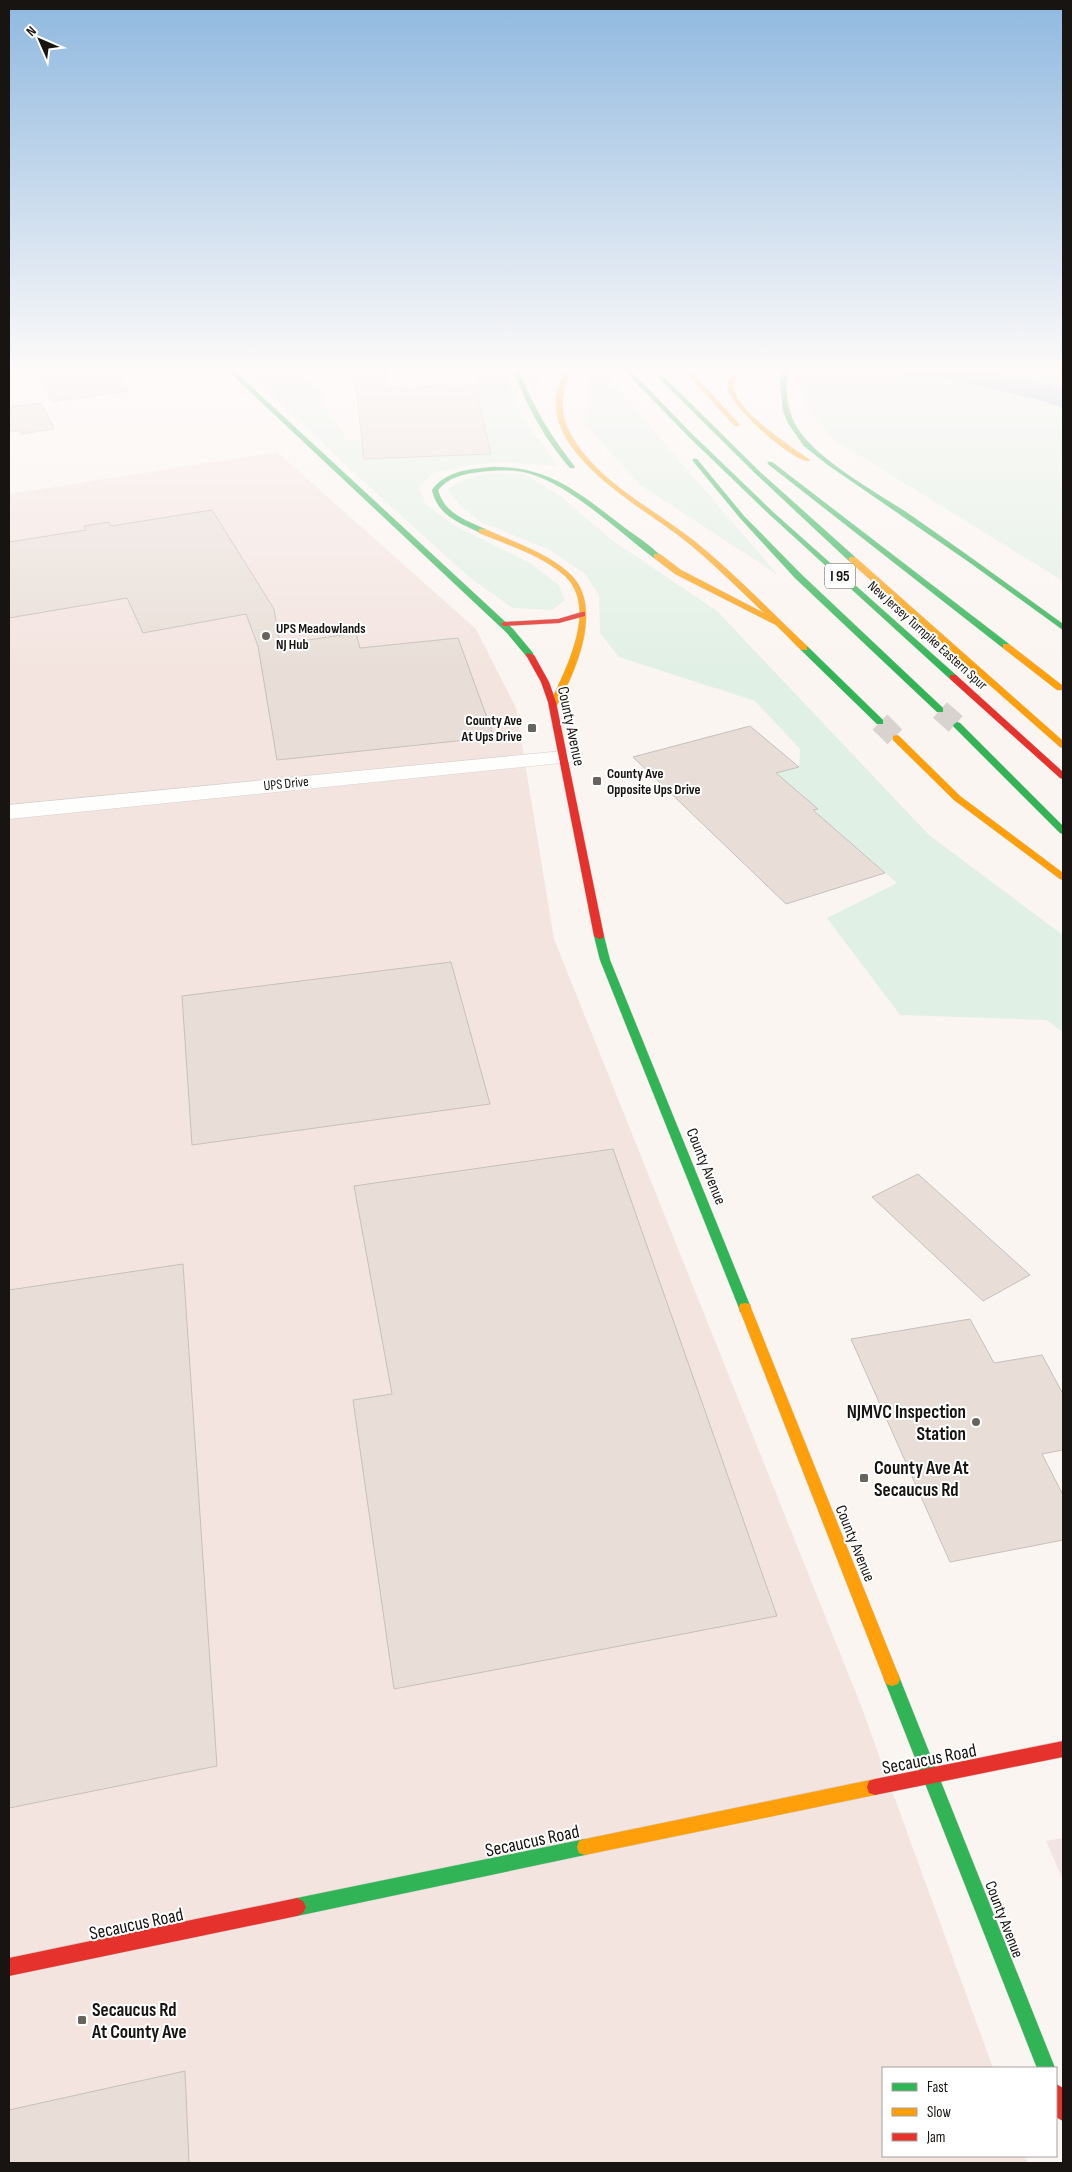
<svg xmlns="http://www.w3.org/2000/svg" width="1072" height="2172" viewBox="0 0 1072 2172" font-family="'Sofia Sans Condensed',sans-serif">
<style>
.commercial{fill:#f3e4df}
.industrial{fill:#f3e4e4}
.green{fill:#e1f0e4}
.water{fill:#aabed1}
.building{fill:#e8ded7;stroke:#c5c0bd}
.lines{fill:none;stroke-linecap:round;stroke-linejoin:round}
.highway-tunnel{stroke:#d9d3cf;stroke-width:21;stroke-dasharray:21 10;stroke-linecap:butt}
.street-casing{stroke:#d5d0cd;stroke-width:1}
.fast-casing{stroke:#d5d0cd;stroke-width:1}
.slow-casing{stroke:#d5d0cd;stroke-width:1}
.jam-casing{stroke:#d5d0cd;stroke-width:1}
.street{fill:#fefefd;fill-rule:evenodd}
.fast{fill:#30b455;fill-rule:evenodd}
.slow{fill:#ff9f0a;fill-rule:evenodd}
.jam{fill:#e5322d;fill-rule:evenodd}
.poi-dot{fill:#67635f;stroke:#fff;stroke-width:2}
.labels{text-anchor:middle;stroke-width:4;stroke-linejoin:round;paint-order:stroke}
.far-poi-label{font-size:14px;font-weight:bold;fill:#181411;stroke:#fff;text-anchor:start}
.far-street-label{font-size:14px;fill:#181411;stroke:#fff}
.shield{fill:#fff;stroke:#5d5a58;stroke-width:1}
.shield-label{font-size:15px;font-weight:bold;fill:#181411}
.street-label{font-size:16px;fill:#181411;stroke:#fff}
.near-poi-label{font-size:19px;font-weight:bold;fill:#181411;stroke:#fff;text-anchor:start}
.near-street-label{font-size:19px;fill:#181411;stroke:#fff}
</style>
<rect width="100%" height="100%" fill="#fbf5f1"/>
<path class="commercial" d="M277,452l199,177 40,79 38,231 306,764 133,365h-110v88h142l3,7h-1019v-1669z"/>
<path class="industrial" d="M1063,1838v42l-17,-39z"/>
<path class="green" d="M244,367h53v7l26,17 2,18 19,25 1,6h17l2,19 127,-5 -16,-69 8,-18h21l15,45 38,54 -52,-4 -34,3 -36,7 -16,14 6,17 15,12 14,10 76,38 29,22 6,15 -13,10 -39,-2 -44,-31 -124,-112z
M526,367h19l-10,27z
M593,367h6l179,208 -139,-91 -52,-58 2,-42z
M796,367h94l22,10h18l37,6 68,16 28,9v173l-232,-143 -24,-34 -12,-32z
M975,367h88v20l-60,-11z
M489,473l36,1 34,21 53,45 105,71 212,224 134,100v97l-17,-12 -146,-5 -73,-97 70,-35 -84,-73 4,-1 -41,-36 23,-6 1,-18 -45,-48 -136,-44 -19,-24 -1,-38 -15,-22 -36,-24 -67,-27 -20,-15 -14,-18 18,-10z"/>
<path class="water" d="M871,367h104l28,9 60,11v21l-28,-9 -68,-16 -36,-6h-19l-22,-10z"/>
<path class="building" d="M34,367h81l13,24 -76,11z
M354,367h31v21l90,-3 16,69 -127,5z
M41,403l13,26 -33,5 -1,-3 -11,1v-25z
M212,510l62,99 6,35 76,-11 4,15 98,-10 36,99 -217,23 -19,-114 -12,-32 -103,19 -16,-35 -118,20v-76l77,-12 -2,-4 25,-4 2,4z
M750,726l49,41 -23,6 42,36 -5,1 72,63 -99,31 -153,-147z
M451,962l39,142 -298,41 -10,-149z
M613,1149l164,467 -383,73 -41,-289 39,-6 -38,-208z
M918,1174l112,101 -47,26 -111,-104z
M183,1264l34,502 -208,42v-518z
M970,1319l24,44 48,-8 21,39v56l-21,4 21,41v45l-113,22 -99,-223z
M185,2071l4,92h-180v-53z"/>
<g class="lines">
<path class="highway-tunnel" d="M940,710l17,15
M880,722l16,16"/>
<defs>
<path id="street" d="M451,367h14l2,8 -2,3h-10z
M563,751l8,1 3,5 -3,5 -562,57v-14z"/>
<path id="fast" d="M224,367h6l283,262 20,24v4h-6l-20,-24z
M512,367h6c14,39 32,68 57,100l-1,1h-4c-26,-30 -44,-63 -58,-101z
M621,367h6l65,67 81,78 183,163v4h-6l-181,-165 -81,-78z
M782,367h6c-3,23 -2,46 12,65 21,30 77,61 109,82 52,36 103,73 154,110v6l-94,-68 -141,-97 -24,-19 -16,-23 -5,-12 -3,-28z
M659,376h4l97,96 95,85v4h-6l-93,-87 -97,-96z
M693,459h4l47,57 57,58 142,134v4h-6l-142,-134 -55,-60 -47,-57z
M768,462h4l237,182v4h-6l-235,-184z
M494,467c56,0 85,26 127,58 13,10 28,19 40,31l-7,2c-36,-27 -83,-73 -126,-85 -16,-4 -33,-3 -49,-1 -16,2 -30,5 -41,18 6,23 27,30 47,39v4c-6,0 -10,-3 -15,-5 -19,-9 -33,-17 -38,-38 15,-20 39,-21 62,-23z
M801,646h6l76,74v4h-6l-76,-74z
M957,722l3,1 103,103v8l-3,-1 -106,-106 -1,-2z
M599,933l5,3 6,24 141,348 -1,4 -5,1 -5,-1 -1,-4 -139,-348 -6,-24z
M892,1672l6,2 2,5 155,389h-18l-153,-389 2,-5z
M585,1839l6,2 2,6 -2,6 -6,2 -288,61 -6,-3 -3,-6 3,-6 6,-3z"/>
<path id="slow" d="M567,367h6c-11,22 -15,43 -3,66 27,50 85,76 128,111 39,32 73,68 109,102v4h-6l-25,-25 -101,-51 -21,-16v-4h6l21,16 83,43c-27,-26 -53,-52 -82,-75 -39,-30 -127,-78 -126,-135 0,-13 5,-25 11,-36z
M681,367h6l52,57v2h-4z
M740,367h6c-5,6 -12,12 -12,20 -1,22 58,61 75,72v2c-16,1 -81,-56 -81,-74 0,-8 7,-15 12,-20z
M479,529h6c28,13 61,23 84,44 36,32 7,99 -13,134l-3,1 -4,-3c16,-34 50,-97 16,-129 -23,-21 -57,-31 -86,-43z
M849,557h6l208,184v7l-3,-1 -211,-186z
M1003,644h6l54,42v4h-6l-54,-42z
M896,735l3,1 61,60 103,77v7l-3,-1 -106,-79 -61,-60v-4z
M745,1303l5,1 1,4 149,371 -2,5 -6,2 -6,-2 -2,-5 -145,-371 1,-4z
M875,1779l6,2 2,6 -2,6 -6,2 -290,60 -6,-2 -2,-6 2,-6 6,-2z"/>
<path id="jam" d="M582,612h3v4l-26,7 -55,3 -4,-2 4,-2 54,-3z
M527,653l7,2 15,27 7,20 48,234 -1,2 -4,1 -5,-3 -46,-234 -7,-20 -15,-27z
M950,675h6l107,97v7l-3,-1 -110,-99z
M1063,1741v16l-188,38 -6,-2 -2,-6 2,-6 6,-2z
M297,1898l6,3 3,6 -3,6 -6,3 -288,60v-18z
M1056,2084l7,4v33l-7,-4z"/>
</defs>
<use href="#street" class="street-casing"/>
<use href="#fast" class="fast-casing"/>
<use href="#slow" class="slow-casing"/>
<use href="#jam" class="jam-casing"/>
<use href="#street" class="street"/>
<use href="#fast" class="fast"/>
<use href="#slow" class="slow"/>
<use href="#jam" class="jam"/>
</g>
<linearGradient id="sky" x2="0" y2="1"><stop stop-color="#8fb8df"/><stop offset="0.55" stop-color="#fdfaf9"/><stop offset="1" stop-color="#fdfaf9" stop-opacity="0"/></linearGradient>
<rect width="1072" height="671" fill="url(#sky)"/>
<g class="poi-dot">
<circle cx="266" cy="636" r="5"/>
<rect x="527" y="723" width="10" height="10" rx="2.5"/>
<rect x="592" y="776" width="10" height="10" rx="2.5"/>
<circle cx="976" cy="1422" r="5"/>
<rect x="859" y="1473" width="10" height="10" rx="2.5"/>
<rect x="77" y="2015" width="10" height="10" rx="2.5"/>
</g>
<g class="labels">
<g class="far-poi-label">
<text x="276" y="633">UPS Meadowlands<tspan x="276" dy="16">NJ Hub</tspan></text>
<text x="522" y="725" text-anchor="end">County Ave<tspan x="522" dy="16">At Ups Drive</tspan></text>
<text x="607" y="778">County Ave<tspan x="607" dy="16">Opposite Ups Drive</tspan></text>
</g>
<g class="far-street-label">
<text transform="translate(928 635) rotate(42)" y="5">New Jersey Turnpike Eastern Spur</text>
<text transform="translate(286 783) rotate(-6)" y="5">UPS Drive</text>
</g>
<rect class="shield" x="825" y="563.5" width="30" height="25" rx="4"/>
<g class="shield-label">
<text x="840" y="581">I 95</text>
</g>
<g class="street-label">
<text transform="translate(572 726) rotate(78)" y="6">County Avenue</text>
<text transform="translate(707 1166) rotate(68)" y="6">County Avenue</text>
<text transform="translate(856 1543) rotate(68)" y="6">County Avenue</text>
<text transform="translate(1005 1919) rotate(69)" y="6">County Avenue</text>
</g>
<g class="near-poi-label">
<text x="966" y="1418" text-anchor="end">NJMVC Inspection<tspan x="966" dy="22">Station</tspan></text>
<text x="874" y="1474">County Ave At<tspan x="874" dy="22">Secaucus Rd</tspan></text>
<text x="92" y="2016">Secaucus Rd<tspan x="92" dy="22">At County Ave</tspan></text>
</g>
<g class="near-street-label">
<text transform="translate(929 1758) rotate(-11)" y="7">Secaucus Road</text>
<text transform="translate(532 1840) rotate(-12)" y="7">Secaucus Road</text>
<text transform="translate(136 1923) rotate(-12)" y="7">Secaucus Road</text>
</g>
</g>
<rect width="1072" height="2172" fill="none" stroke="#181411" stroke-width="20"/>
<rect x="882" y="2067" width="175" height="90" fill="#ffffff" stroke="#a3a1a0"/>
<rect x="892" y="2083" width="25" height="8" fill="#30b455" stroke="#a3a1a0"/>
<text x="927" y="2092" font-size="15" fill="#181411">Fast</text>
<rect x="892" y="2108" width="25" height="8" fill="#ff9f0a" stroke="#a3a1a0"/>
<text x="927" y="2117" font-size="15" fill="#181411">Slow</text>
<rect x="892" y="2133" width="25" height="8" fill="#e5322d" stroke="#a3a1a0"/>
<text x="927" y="2142" font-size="15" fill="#181411">Jam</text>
<g transform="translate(40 40) rotate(315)" stroke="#ffffff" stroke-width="4" paint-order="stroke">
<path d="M0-4L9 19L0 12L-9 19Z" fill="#181411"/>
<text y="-8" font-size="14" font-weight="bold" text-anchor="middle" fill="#181411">N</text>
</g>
</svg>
